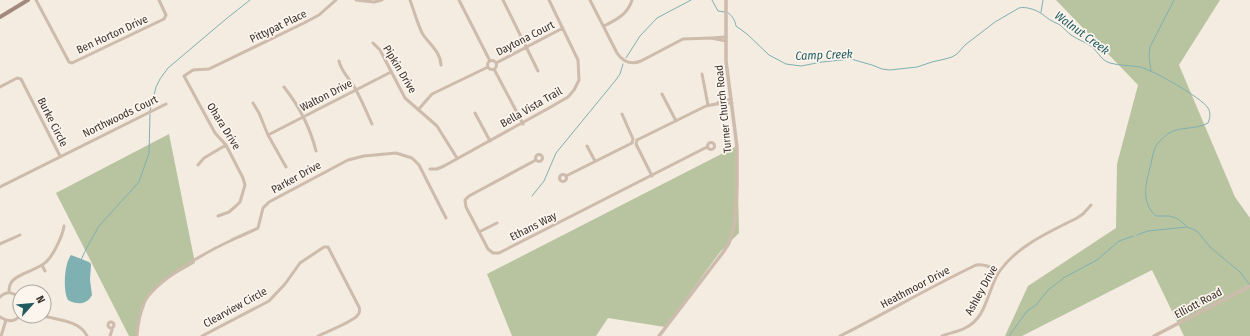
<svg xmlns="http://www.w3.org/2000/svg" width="1250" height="336" viewBox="0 0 1250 336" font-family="'Fira Sans Condensed',sans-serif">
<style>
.green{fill:#b8c4a0}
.water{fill:#7fb0b2}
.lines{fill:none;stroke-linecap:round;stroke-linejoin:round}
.stream{stroke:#7fb0b2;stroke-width:1}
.minor{stroke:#cdbbac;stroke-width:3}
.tertiary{stroke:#cdbbac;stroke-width:3.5}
.secondary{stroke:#a18a7d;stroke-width:4}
.labels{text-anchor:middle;stroke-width:3.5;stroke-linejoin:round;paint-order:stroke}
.street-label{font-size:11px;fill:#3b302b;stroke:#fbf5ee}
.water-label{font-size:12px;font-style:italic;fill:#1f5a5e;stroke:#fbf5ee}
</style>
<rect width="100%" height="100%" fill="#f4ebe1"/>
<path class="green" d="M1056,0h164l-41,65 56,132 15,21v118h-66l-32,-66 -130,66h-17l23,-50 88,-58 1,-64 21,-79z
M169,134l26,129 -28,16 -19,17 -8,24 -3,16h-8l-73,-143z
M737,146l2,87 -19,19 -55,75 -57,-9 -12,18h-84l-25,-62z"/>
<path class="water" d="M71,255l18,7 2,2 -1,16 2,15c-5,10 -15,10 -24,5 -5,-9 -4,-36 3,-45z"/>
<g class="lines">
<path class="stream" d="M712,0l6,11 7,1
M1041,12l2,-12
M728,13c5,3 7,8 8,13l11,8 22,21 17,9 15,2 21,-4 29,-3 21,6 10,4 8,1 27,-3 15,-5 13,-3 7,-2 5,-3 8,-9 30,-23 24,-14c6,-2 18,2 23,6 3,2 6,5 10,7 3,2 5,2 8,4 4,3 7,7 11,10 7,5 15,7 21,12 7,6 9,13 18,16 10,3 20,2 30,4 13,3 62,31 68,41 3,5 2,10 0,15 -13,7 -26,3 -39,10 -4,3 -11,9 -13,13 -3,5 -4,13 -5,18 -5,18 -11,38 5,52h13l7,2 6,4 5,5 10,4 13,16 30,25 10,13
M626,58l14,-22 17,-18 34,-18
M1151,71l-2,-15 1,-9 24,-47
M150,111l6,-24 4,-8 8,-11 58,-49 24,-19
M532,196l12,-15 12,-28 59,-72 5,-7 3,-10
M1137,235l11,-4 38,-4
M81,260l6,-13 12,-21 40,-44 10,-29 1,-39
M1009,336l18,-25 9,-6 12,-15 17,-13 32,-17 22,-19 14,-5"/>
<path class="minor" d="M36,0l33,62 3,1 92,-44 2,-4 -7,-15
M356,0l18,2 8,-2
M410,0c4,11 7,22 12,33 6,10 19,19 19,32
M459,0l31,61
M503,0l35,71
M590,0l27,53c6,9 14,12 24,8l42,-22 28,-1 15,3
M604,26c12,-6 24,-12 28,-26
M712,38l14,-1
M373,43l7,7 25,48 32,28 20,32
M487.5 65a4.5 4.5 0 1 1 9 0a4.5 4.5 0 1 1-9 0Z
M339,61c2,11 12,19 17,29 6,11 11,23 16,34
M496,63l67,-35
M494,69l29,55
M702,74l6,31
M0,87l17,-9 4,1 39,77
M284,87c15,19 26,40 32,64
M662,94l14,27
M253,103l6,10 9,22 18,32
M716,104l5,-3 10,-2
M418,110l14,-16 56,-27
M475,113l15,28
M622,114l11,25 -1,4
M268,135l123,-63
M637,140l69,-34 10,-2 16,-1
M637,140l-1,4 16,32
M707.5 146a3.5 3.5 0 1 1 7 0a3.5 3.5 0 1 1-7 0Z
M587,146l8,15
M535.5 158a3.5 3.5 0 1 1 7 0a3.5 3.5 0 1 1-7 0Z
M536,160l-67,36 -4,4 1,7 22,42 5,4h6l208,-106
M198,165l6,-7 22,-13
M430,169h7l7,-3 105,-58 19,-11 6,-7 5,-10 -1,-20 -29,-60
M559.5 178a3.5 3.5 0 1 1 7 0a3.5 3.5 0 1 1-7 0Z
M566,176l66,-33
M0,187l166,-83
M218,216l11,-4 7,-6 4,-4 5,-17 -2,-7 -17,-33 -11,-12 -31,-57 9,-6 16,-1 95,-46 15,-8 17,-15
M479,232l18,-9
M0,244l20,-9
M42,265l3,6
M9,292c0,-3 0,-6 2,-9 4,-9 27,-13 35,-21 7,-6 17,-27 18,-36
M0,297c7,-7 13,-4 20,0
M44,316c15,4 36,5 43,20
M0,317c7,5 14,5 20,-1
M108 325a3 3 0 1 1 6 0a3 3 0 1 1-6 0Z
M1,336l5,-16
M110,336l2,-6v-2
M137,336c1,-11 2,-22 7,-33 10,-22 64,-52 86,-62 9,-5 19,-8 28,-13l5,-20 6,-6 79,-42 16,-4 32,-3 16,5 7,7 27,53
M202,336l67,-35 16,-17 15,-21 24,-16h4l31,60c1,3 1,6 -2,9 -7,7 -29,15 -39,20
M840,336c46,-23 90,-49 136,-71 9,-1 15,2 23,7
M942,336c7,-3 16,-4 23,-8 22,-10 22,-37 34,-56 18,-26 50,-40 78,-54l6,-4 8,-9"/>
<path class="tertiary" d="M659,336l65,-85 5,-8 6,-20 2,-35v-41l-11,-86v-61
M1154,336l96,-50"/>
<path class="secondary" d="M0,17l28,-17"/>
</g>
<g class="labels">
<g class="street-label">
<text transform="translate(278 26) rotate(-26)" y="4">Pittypat Place</text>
<text transform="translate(112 34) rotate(-25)" y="4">Ben Horton Drive</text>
<text transform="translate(525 38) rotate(-27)" y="4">Daytona Court</text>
<text transform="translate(400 69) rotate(59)" y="4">Pipkin Drive</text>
<text transform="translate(326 95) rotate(-27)" y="4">Walton Drive</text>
<text transform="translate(531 107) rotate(-30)" y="4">Bella Vista Trail</text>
<text transform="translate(723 109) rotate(-96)" y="4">Turner Church Road</text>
<text transform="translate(120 116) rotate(-26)" y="4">Northwoods Court</text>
<text transform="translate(53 122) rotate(63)" y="4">Burke Circle</text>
<text transform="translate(224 126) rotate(58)" y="4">Ohara Drive</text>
<text transform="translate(296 177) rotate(-29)" y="4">Parker Drive</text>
<text transform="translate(533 226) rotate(-27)" y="4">Ethans Way</text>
<text transform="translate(915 287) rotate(-28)" y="4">Heathmoor Drive</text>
<text transform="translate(981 290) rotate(-61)" y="4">Ashley Drive</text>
<text transform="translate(1198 303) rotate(-28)" y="4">Elliott Road</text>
<text transform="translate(235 307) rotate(-29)" y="4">Clearview Circle</text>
</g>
<g class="water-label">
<text transform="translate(1082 33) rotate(36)" y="4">Walnut Creek</text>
<text transform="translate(824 55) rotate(-2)" y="4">Camp Creek</text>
</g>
</g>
<g transform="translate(32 304) rotate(63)"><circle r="19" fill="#fbf5ee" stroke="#aea6a0"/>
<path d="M0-3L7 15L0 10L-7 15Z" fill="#1f5a5e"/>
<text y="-6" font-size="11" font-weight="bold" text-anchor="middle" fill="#3b302b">N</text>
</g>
</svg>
